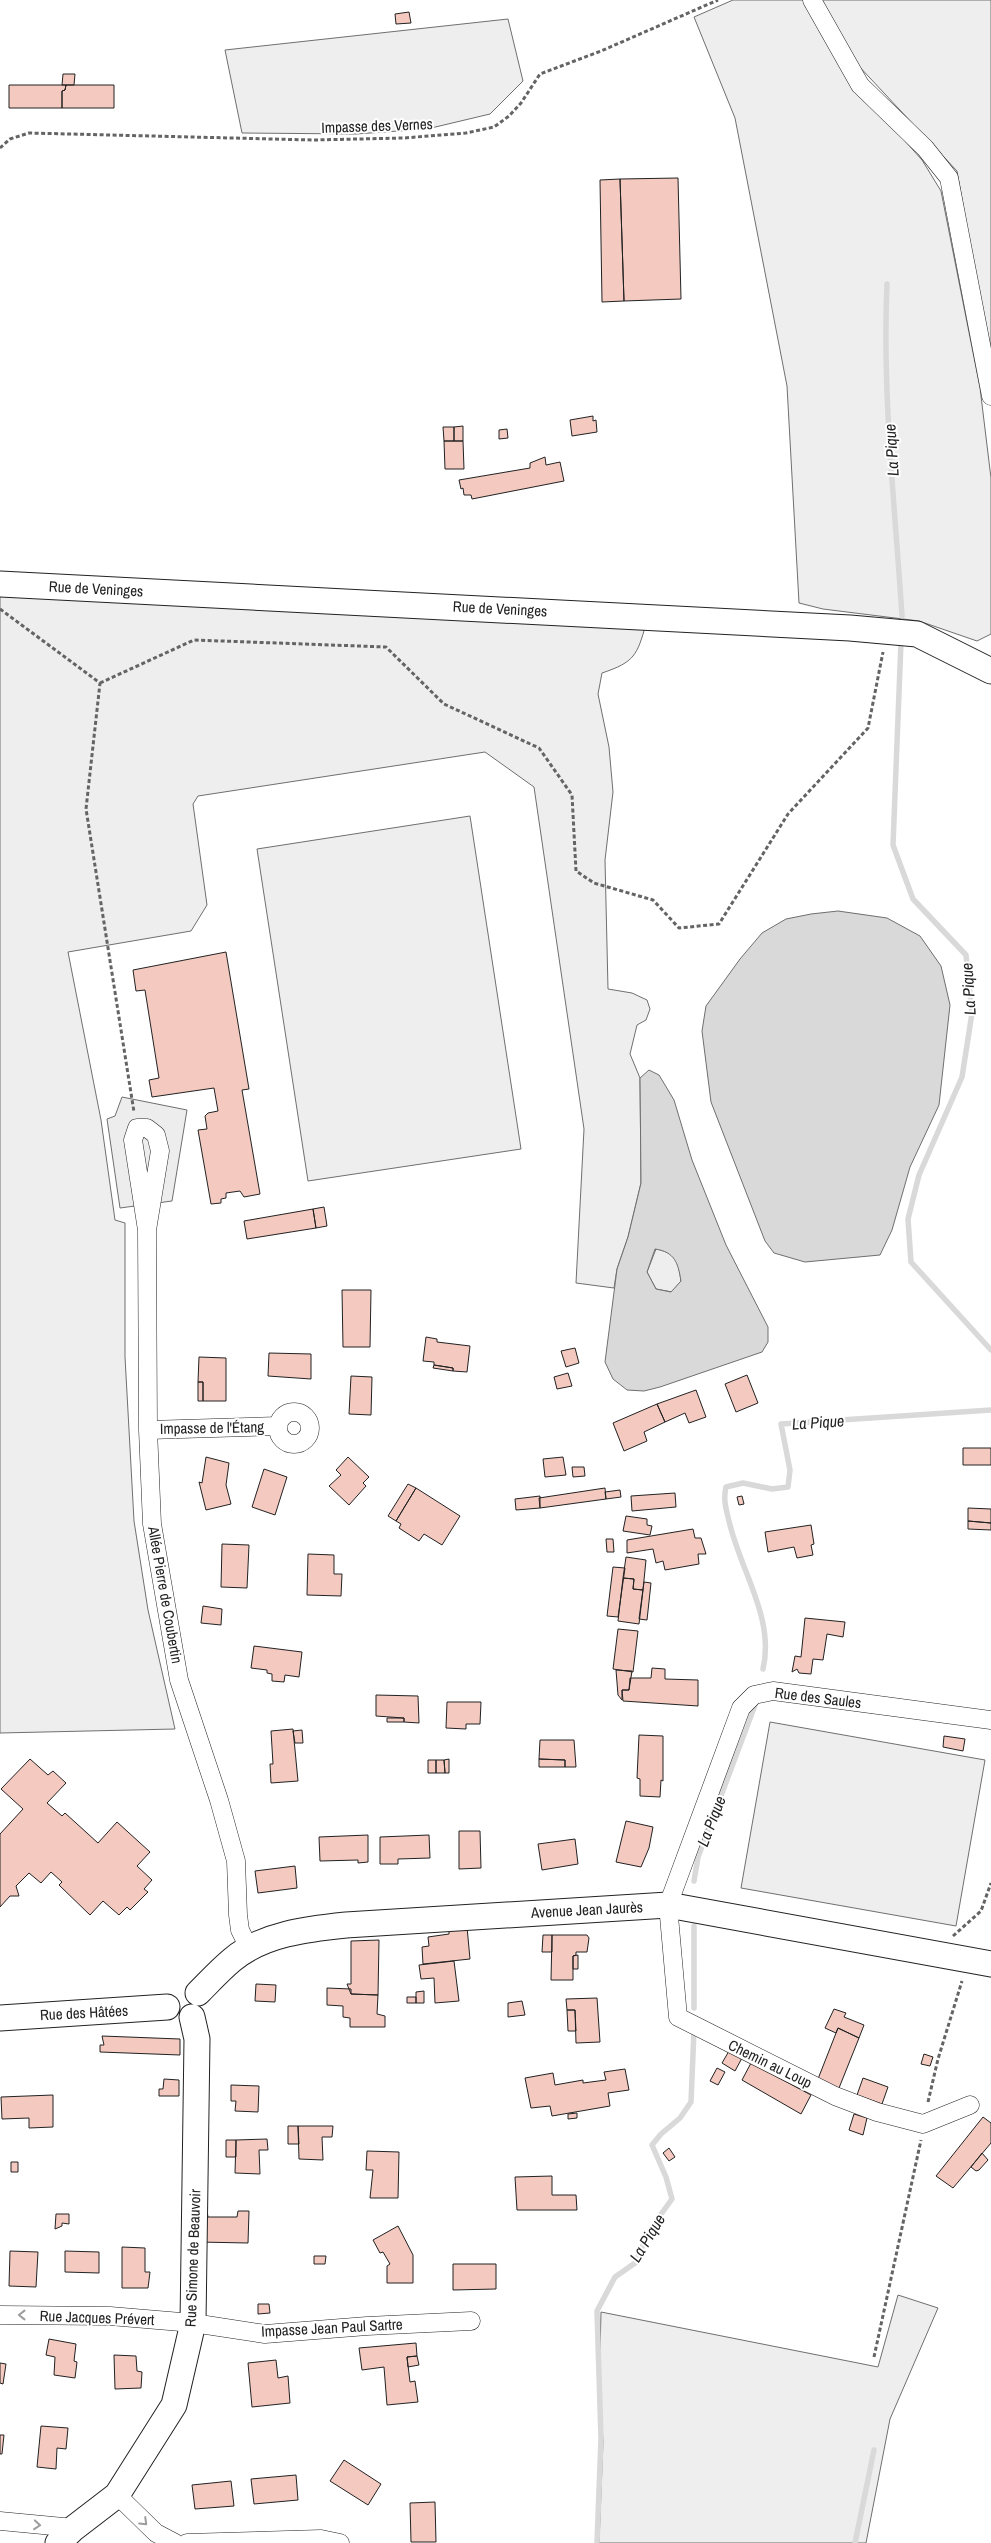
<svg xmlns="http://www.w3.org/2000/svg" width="991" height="2543" viewBox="0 0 991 2543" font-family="'Archivo Narrow',sans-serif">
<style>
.green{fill:#eee;stroke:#6f6f6f}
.parking{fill:#ededed;stroke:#6f6f6f}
.water{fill:#d9d9d9;stroke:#6f6f6f;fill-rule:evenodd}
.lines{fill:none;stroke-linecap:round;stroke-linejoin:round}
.stream{stroke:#d9d9d9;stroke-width:5.5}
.building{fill:#f3c9c0;stroke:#222}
.street-casing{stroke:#222;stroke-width:19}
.secondary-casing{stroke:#222;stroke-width:27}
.path{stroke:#646464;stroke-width:3;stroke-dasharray:4 2.5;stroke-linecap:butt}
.street{stroke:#fff;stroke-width:18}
.secondary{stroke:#fff;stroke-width:25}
.oneway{stroke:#9c9c9c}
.labels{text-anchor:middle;stroke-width:4;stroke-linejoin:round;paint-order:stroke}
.street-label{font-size:15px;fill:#222;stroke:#fff}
.water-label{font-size:16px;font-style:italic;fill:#222;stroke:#fff}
</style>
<rect width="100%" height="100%" fill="#fff"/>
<path class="green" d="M733,0h73l39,74 77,86 19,31 39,197 11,90v156l-14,7 -58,-20 -96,-12 -24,-6 -12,-217 -52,-268 -41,-101z
M819,0h172v363l-34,-192 -102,-109z
M508,19l15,62 -33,33 -63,15 -71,5 -114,-1 -17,-83z
M0,594l646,30c-9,31 -11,38 -44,49l-4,21 11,53 4,45 -8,68 3,129 24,4 15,7 3,9 -4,11 -9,5 -7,29 10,24 1,105 -13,54 -11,32 -3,19 -38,-5 8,-154 -50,-342 -49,-35 -287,44 -5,8 14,101 -16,26 -123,21 33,168 14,100 10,3v134l9,164 14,89 27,119 -175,4z
M470,816l51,333 -213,32 -51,-332z
M656,1249c21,4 22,12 25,32l-9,11 -16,-3 -9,-17z
M770,1722l215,38 -29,166 -215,-38z
M898,2295l40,13 -48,111 -24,124h-267l4,-102 -4,-47 2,-82 277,55z"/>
<path class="parking" d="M122,1097l65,13 -15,91 -52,7 -13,-89 8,-3z"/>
<path class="water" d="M838,911l49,7 33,18 21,30 9,39 -11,100 -29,62 -18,63 -12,25 -75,7 -31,-9 -9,-12 -54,-139 -9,-71 4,-25 34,-47 22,-26 24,-14 25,-5z
M649,1070l10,5 15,25 18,60 34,85 42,82v15l-6,10 -102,35 -16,4 -17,-1 -14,-11 -8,-17 12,-93 11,-32 13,-54 -1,-105zM655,1249c20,3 23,14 26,32l-10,11 -15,-3 -9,-17z"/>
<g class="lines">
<path class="stream" d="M887,284c-5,111 8,222 15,332
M901,642l-8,203 20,54 53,56 6,58 -10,64 -43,98 -11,44 3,43 80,88
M763,1669c12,-51 -23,-99 -34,-148 -3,-12 -6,-22 -3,-34l17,-4 29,6 16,-2 2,-17 -9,-46 210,-14
M694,1881l4,-24 57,-152
M694,1926v82
M597,2543l4,-104 -4,-128 18,-34 20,-14 16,-35 21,-29 -6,-22 -14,-32 9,-11 19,-16 11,-16 3,-72
M855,2543l19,-93"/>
</g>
<path class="building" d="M409,12l2,11 -15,1 -1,-10z
M63,74h12l-1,11h-12z
M9,85h57l-1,5 -3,1v17h-53z
M66,85h48v23h-52v-17l3,-1z
M678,178l3,121 -57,2 -4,-122z
M620,179l4,122 -22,1 -2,-122z
M593,416v5l3,-1 1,12 -25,4 -2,-16z
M463,426v15h-9v-14z
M443,427h11v14h-10z
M507,429l1,9 -9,1v-9z
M444,441h19l1,28h-19z
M545,457l1,8 14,-3 4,19 -92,18 -1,-4h-7l-1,-7 -2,1 -2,-9 71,-12v-5z
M226,952l23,137 -7,1 18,104 -16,3 -4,-6 -14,2v5l-5,1v4l-10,1 -13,-74 9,-1 -2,-13 3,-3 10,-2 -4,-23 -62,9 -3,-17 10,-2 -14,-88 -9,1 -3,-21z
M324,1207l3,19 -11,2 -3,-19z
M313,1209l3,19 -69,11 -3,-18z
M342,1290h29l-1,57h-27z
M426,1337l11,2v3l33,4 -3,26 -14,-1v-3l-19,-3v-3l-11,-1z
M575,1348l4,15 -13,4 -5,-16z
M269,1353l42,1v25l-43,-3z
M199,1357l27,1v43h-23v-19h-5z
M434,1365l19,3v3l-20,-3z
M568,1373l4,13 -15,3 -3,-12z
M747,1375l11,28 -22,9 -11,-28z
M351,1376l21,1 -1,38 -22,-1z
M198,1382h5v19h-5z
M696,1390l10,27 -17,6 -4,-10 -20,9 -8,-18z
M657,1404l8,18 -21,10 3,9 -23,10 -11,-28z
M963,1448h28v17h-28z
M206,1457l23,6 -3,22 5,19 -25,6 -7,-28 3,1z
M348,1457l21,20 -6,6 3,3 -17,19 -20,-19 12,-11 -5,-5z
M563,1457l3,18 -21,2 -2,-18z
M572,1467h12l1,9 -12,1z
M264,1469l23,8 -12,38 -23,-8z
M408,1484l8,4 -20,33 -8,-5z
M416,1488l44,28 -18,29 -18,-11 -5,7 -20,-13 2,-4 -5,-3z
M605,1488l1,11 -66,9 -1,-10z
M620,1490l1,7 -15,2 -1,-7z
M675,1493l1,14 -44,4 -1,-15z
M540,1496v12l-24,2 -1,-11z
M742,1496l2,8 -5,1 -2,-8z
M968,1508l23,1v14l-23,-2z
M626,1516l21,3v6l5,1 -2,9 -27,-4z
M968,1521l23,2v7l-23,-1z
M811,1525l3,19 -3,1 2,10 -16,3 -3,-11 -26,5 -3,-20z
M693,1529l2,9h6l5,16h-8l1,10 -34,6 -2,-9 -7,2 -3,-14 -26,4v-13z
M606,1539h7l1,13h-7z
M222,1544l27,1 -2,43 -26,-1z
M308,1554l26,1v19h8l-1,22 -34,-1z
M626,1557l20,3 -3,30 -10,-1 1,-10 -11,-1z
M613,1567l12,1 -7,49 -11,-1z
M623,1578l11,1 -1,10 10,1 -4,34 -21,-3z
M644,1582l7,1 -4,37 -8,-1z
M203,1606l19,3 -1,16 -20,-2z
M805,1618l40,4 -2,15 -16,-3 -4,26 -10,-1 -2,15 -12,-1 -2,-4 -5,3 3,-16 6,1z
M618,1629l20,2 -5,41 -20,-3z
M254,1646l48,6 -3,25 -14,-2 -1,7 -12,-1v-7l-5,-1v-3l-16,-2z
M652,1668l13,1v10l33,1v26l-75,-5 -1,-11h7l1,-12h21z
M616,1670l16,1 -3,19h-7v10l-4,-5z
M376,1695l42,1 1,27 -15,-1v-4l-28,-2z
M447,1702h34l-1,22h-14v5l-20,-1z
M387,1718h17v4h-17z
M293,1729l5,52 -27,2 -1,-19h3l-2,-33z
M302,1730l1,13h-8l-2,-12z
M639,1735l24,1v45l-2,-1 -1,17 -20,-1v-17l-3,-1z
M944,1736l21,3 -2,12 -20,-4z
M540,1740h34l2,27h-11v-7l-26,-1z
M30,1759l18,16 5,-4 13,12 -19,20 15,13 3,-3 33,30 19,-21 33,30 -13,14 15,14 -8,9 4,3 -18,18 -3,-3 -8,8 -16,-14 -13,14 -31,-30 3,-3 -11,-10 -10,11 -12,-10 -13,13 3,10h-9l-10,11v-73l23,-25 -22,-20z
M449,1759v14h-4l-1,-13z
M539,1759l26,1v7h-26z
M428,1760h8v13h-8z
M436,1760h8l1,13h-9z
M626,1821l27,6 -4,21 -8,19 -25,-5z
M459,1831h21l1,37 -22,1z
M368,1835v27l-10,1v-3l-38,1 -1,-24z
M429,1835l1,23 -32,1v5h-18v-27z
M575,1839l3,25 -36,6 -4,-26z
M295,1866l2,22 -39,5 -3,-22z
M467,1927l3,32 -47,5 -1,-17 7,-1 -1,-9 21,-3v-6z
M543,1935h9v17h-10z
M552,1935h35l2,3 -2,14h-11v3l-3,1v24h-22z
M379,1940l-1,55 -27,-1 -4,-10h4v-43z
M578,1955v14h-5v-13z
M454,1961l5,40 -24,2 -1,-25 -13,1 -2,-14z
M256,1984l20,1 -1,17 -20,-1z
M327,1988l24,1v5l27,1 -1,19 8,2v11h-35v-9l-7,-1v-11l-16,-1z
M424,1991v12h-8v-11z
M407,1997h9v6h-9z
M597,1998l3,44 -24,1 -1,-33h-8l-1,-11z
M522,2001l3,14 -17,2v-14z
M834,2009l12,4 -2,4 20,8 -5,13 -21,-10 -2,5 -11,-5z
M567,2010h8l1,21h-8z
M838,2028l21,10 -22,55 -21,-9z
M102,2036l78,3v16l-80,-3v-7h4z
M729,2051l13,7 -7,13 -13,-8z
M924,2054l9,3 -3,9 -9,-2z
M751,2063l60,32 -10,19 -59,-34z
M717,2068l8,4 -7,13 -8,-4z
M625,2069l4,21 -21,3 2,13 -58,10 -2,-10 -19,2 -6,-30 28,-5 2,12 28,-5v3l23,-3 -2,-8z
M863,2078l25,9 -6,17 -25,-9z
M164,2079l15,1v16h-20v-7h4z
M231,2085l28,1 -1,26 -23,-1 1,-10h-5z
M53,2095v32l-24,1v-10l-27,1 -1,-22z
M577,2113v5l-9,1v-5z
M854,2114l13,4 -4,17 -14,-5z
M983,2117l8,6v20l-38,45 -17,-12z
M288,2126h10l1,18h-11z
M298,2126h35l-1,11h-10l1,23 -24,-1z
M267,2139l1,11h-9l1,24 -25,-1 1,-33z
M226,2140h10v17h-10z
M669,2148l6,9 -6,4 -6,-8z
M367,2151l32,1 -1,46h-28l3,-28h-7z
M982,2153l6,7 -9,10 -3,1 -5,-4z
M11,2162h7v10h-7z
M552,2176v19h24l1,15h-60l-2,-33z
M198,2211h9l1,6h29l1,-6h11l-1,32 -50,-1z
M56,2214h13v10l-7,-1v3l-7,3z
M398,2226l15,29v28h-26v-17l3,-2 -7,-12 -3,1 -7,-13z
M122,2247l23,1v24h5l-2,16h-26z
M10,2251l28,1 -2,35 -27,-1z
M65,2251l34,1v21l-34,-1z
M314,2256h12l-1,8h-11z
M453,2264h43v25l-43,1z
M258,2304h11l1,9 -12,1z
M49,2339l27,5 -2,17 3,1 -2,16 -21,-3 1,-18 -9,-2z
M416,2343l1,13 -10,1 3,25 5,-1 3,21 -31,3 -3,-38 -22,3 -3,-22z
M114,2355l22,1 1,15 5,1 -1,16 -26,1z
M417,2356l2,9 -11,2 -1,-10z
M276,2360l2,18 10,-2 2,27 -38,4 -4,-44z
M0,2363l6,1 -3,20 -3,-1z
M41,2426l27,2 -2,21 -9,-1 -1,21 -19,-2z
M0,2435h4l-2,19h-2z
M344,2460l37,24 -13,21 -38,-24z
M296,2475l2,25 -44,4 -3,-25z
M231,2481l3,25 -39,3 -3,-24z
M435,2502l1,40h-25l-1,-39z"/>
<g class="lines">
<defs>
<path id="street" d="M812,0l48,85 65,63 24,30 42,218
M147,1230l-14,-90 4,-12h10l9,7 4,16 -13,79 1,200 4,94 27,156 40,120 17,61 2,54 2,15 9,18
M278 1428a16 16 0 1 1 32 0a16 16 0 1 1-32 0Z
M148,1430l129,-4
M970,2105l-47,19 -46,-12 -42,-16 -157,-79 -10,-112 73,-197 13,-13 19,-4 218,29
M0,2315l110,1 83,7 72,11 102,-8 104,-5
M117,2495l39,38 19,10
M0,2521l74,7
M187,2543l134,-4 19,4"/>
<path id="secondary" d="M0,584l850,44 67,6 74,37
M198,1993c11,-11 22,-23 34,-33 31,-26 75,-31 114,-35l322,-20 323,59
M0,2018l167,-11
M58,2543l16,-15 43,-33 57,-90 19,-82 4,-284 -5,-22"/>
</defs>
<use href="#street" class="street-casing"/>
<use href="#secondary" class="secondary-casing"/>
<path class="path" d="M0,148l10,-9 19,-6 284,7 91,-2 62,-5 28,-6 15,-11 12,-13 19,-29 61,-23 117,-51
M0,609l100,74 -14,126 48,303
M100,683l94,-43 192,7 58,57 95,44 33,47 4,76 18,12 59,17 26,28 40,-4 69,-110 80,-86 15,-76
M953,1936l28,-25 10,-28
M928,2102l10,-43 24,-78
M874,2357l47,-217"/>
<use href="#street" class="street"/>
<use href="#secondary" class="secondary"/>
</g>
<defs><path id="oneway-chevron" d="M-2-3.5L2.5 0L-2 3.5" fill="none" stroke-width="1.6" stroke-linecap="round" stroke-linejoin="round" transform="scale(1.25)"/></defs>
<g class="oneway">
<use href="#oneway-chevron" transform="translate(22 2315) rotate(-180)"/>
<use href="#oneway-chevron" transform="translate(144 2522) rotate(44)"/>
<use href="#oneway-chevron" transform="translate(37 2525) rotate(5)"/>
</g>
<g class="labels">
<g class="street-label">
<text transform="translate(377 126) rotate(-2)" y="5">Impasse des Vernes</text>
<text transform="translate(96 589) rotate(3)" y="5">Rue de Veninges</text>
<text transform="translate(500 609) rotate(3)" y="5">Rue de Veninges</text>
<text transform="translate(212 1428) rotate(-1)" y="5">Impasse de l'Étang</text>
<text transform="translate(165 1595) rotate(80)" y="5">Allée Pierre de Coubertin</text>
<text transform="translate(818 1698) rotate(7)" y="5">Rue des Saules</text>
<text transform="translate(587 1910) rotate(-3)" y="5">Avenue Jean Jaurès</text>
<text transform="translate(84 2013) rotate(-3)" y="5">Rue des Hâtées</text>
<text transform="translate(770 2064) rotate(26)" y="5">Chemin au Loup</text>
<text transform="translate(193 2258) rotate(-88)" y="5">Rue Simone de Beauvoir</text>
<text transform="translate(97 2318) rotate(2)" y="5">Rue Jacques Prévert</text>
<text transform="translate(332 2328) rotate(-3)" y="5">Impasse Jean Paul Sartre</text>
</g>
<g class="water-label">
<text transform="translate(891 450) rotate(-94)" y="6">La Pique</text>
<text transform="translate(968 989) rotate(-94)" y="6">La Pique</text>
<text transform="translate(818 1422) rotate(-4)" y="6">La Pique</text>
<text transform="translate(711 1821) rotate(-69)" y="6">La Pique</text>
<text transform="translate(647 2238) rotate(-59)" y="6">La Pique</text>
</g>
</g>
</svg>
